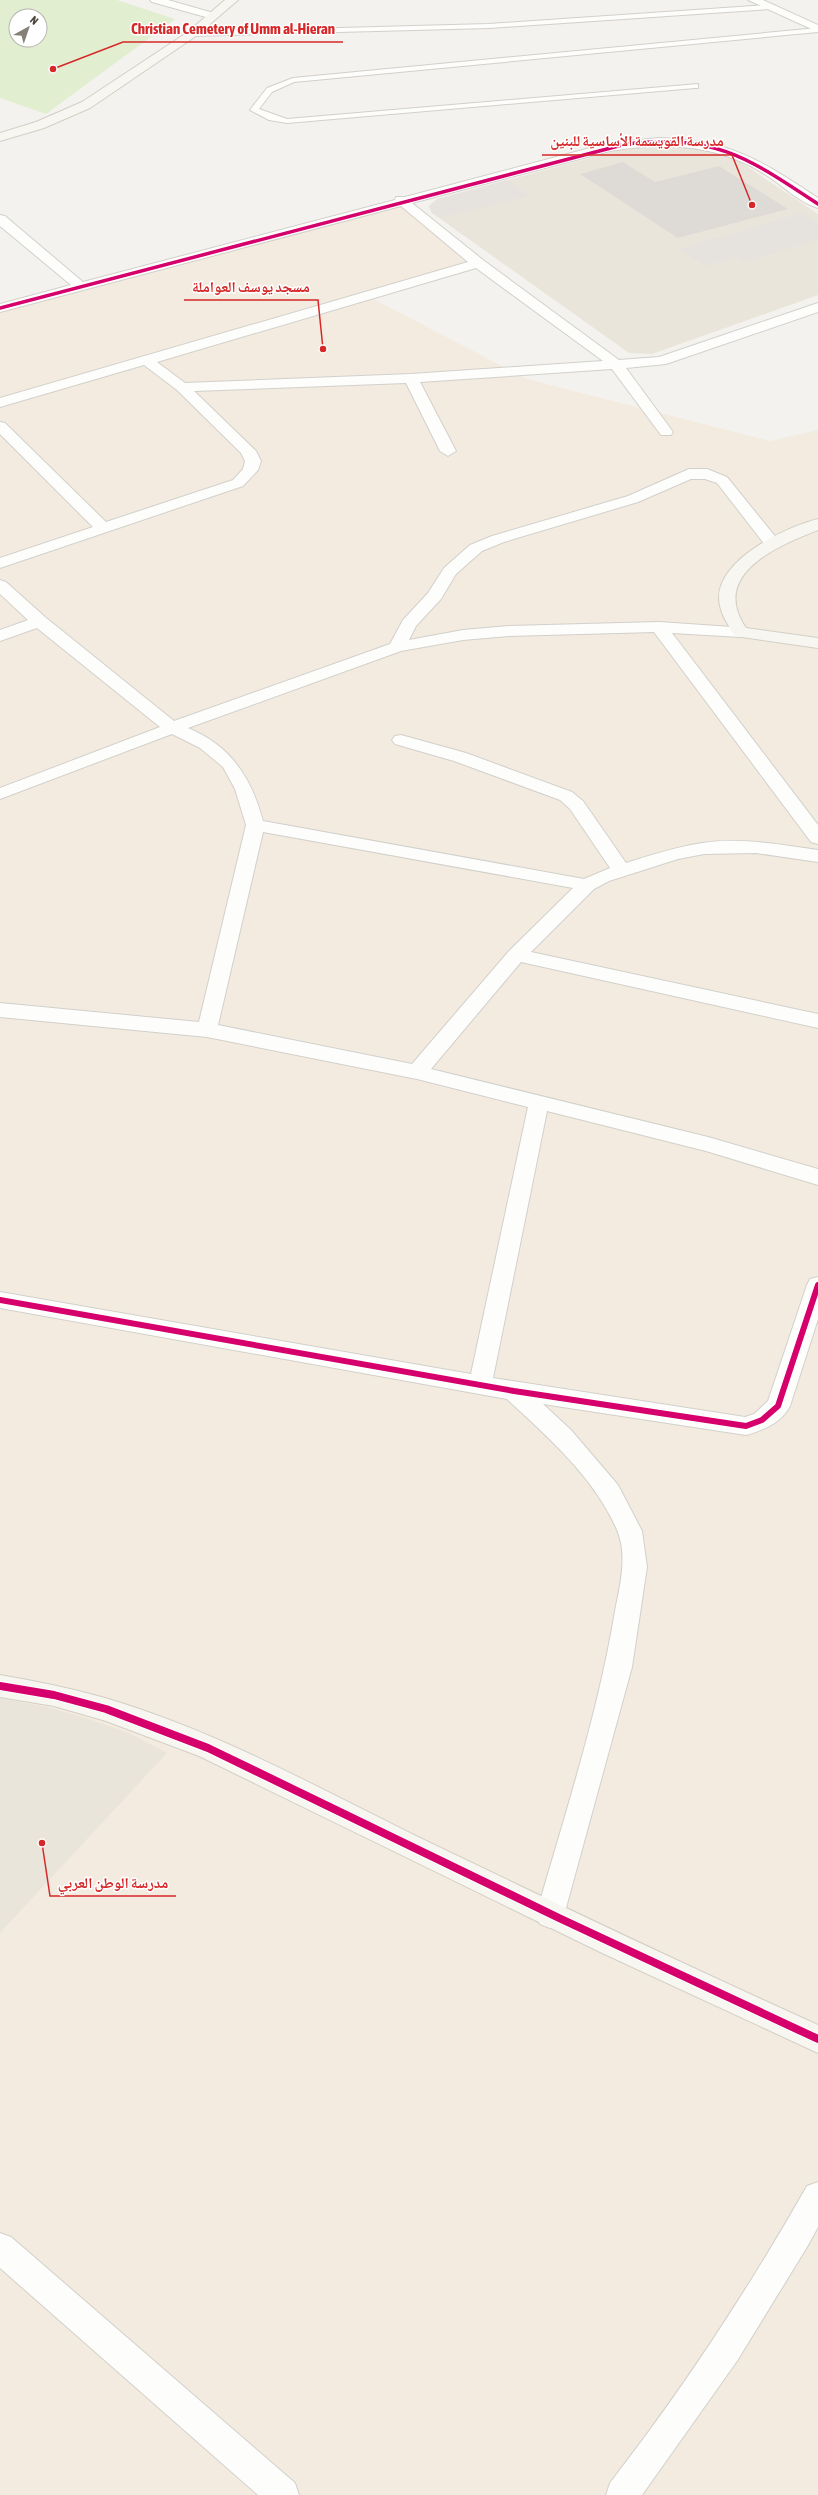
<svg xmlns="http://www.w3.org/2000/svg" width="818" height="2495" viewBox="0 0 818 2495" font-family="'Asap Condensed','Noto Naskh Arabic',sans-serif">
<style>
.commercial{fill:#f3ebdf}
.education{fill:#eae5da}
.green{fill:#e1eecf;fill-rule:evenodd}
.parking{fill:#e6e3df}
.building{fill:#dedbd6}
.lines{fill:none;stroke-linecap:round;stroke-linejoin:round}
.lane-casing{stroke:#d2d0cb;stroke-width:2}
.street-casing{stroke:#d2d0cb;stroke-width:2}
.secondary-casing{stroke:#d3cfc5;stroke-width:2}
.lane{fill:#fdfdfc;fill-rule:evenodd}
.street{fill:#fdfdfc;fill-rule:evenodd}
.secondary{fill:#f7f6f1;fill-rule:evenodd}
.cycleway-far2-casing{stroke:#fff;stroke-width:5}
.cycleway-far1-casing{stroke:#fff;stroke-width:8}
.cycleway-casing{stroke:#fff;stroke-width:10}
.cycleway-far2{stroke:#d6006c;stroke-width:3.5}
.cycleway-far1{stroke:#d6006c;stroke-width:6}
.cycleway{stroke:#d6006c;stroke-width:8}
.leader{fill:none;stroke:#d62828;stroke-width:1.5}
.callout-dot{fill:#d62828;stroke:#fff;stroke-width:1.5}
.callout-label{font-size:15px;text-anchor:middle;font-weight:bold;fill:#d62828;stroke:#fff;stroke-width:3;stroke-linejoin:round;paint-order:stroke}
</style>
<rect width="100%" height="100%" fill="#f4f2ee"/>
<path class="commercial" d="M396,199l79,61 -109,35 161,84 243,62 48,-11v2065h-818v-2190z"/>
<path class="education" d="M638,145l52,1 43,11 85,57v81l-166,59 -23,-1 -197,-140 -3,-7 8,-7z
M0,1698l47,9 42,12 40,14 38,20 -167,180z"/>
<path class="green" d="M0,0h117l58,19 -129,95 -46,-16zM16,16h24v24h-24z"/>
<path class="parking" d="M507,180l22,16 -89,22 -8,-5 -3,-7 8,-7z
M802,213l16,9v18l-73,22 -9,-5 -30,9 -28,-17z"/>
<path class="building" d="M623,162l32,20 64,-16 69,43 -110,29 -98,-64z"/>
<g class="lines">
<defs>
<path id="lane" d="M767,5l4,2 -1,2 -281,19 -297,8 -4,-2 4,-2 297,-8z
M818,28v4l-524,50 -22,10 -13,17 28,10 411,-35v4h-3l-408,35 -18,-3 -19,-10 17,-22 26,-10z"/>
<path id="street" d="M150,0h18l49,14 2,2 -6,3 -61,-17z
M748,0h15l55,25v7z
M659,138c70,1 103,23 159,60v10c-18,-5 -36,-23 -52,-33 -48,-31 -101,-33 -156,-24l-198,52 71,57 136,100 40,-3 159,-54v9l-152,52 -40,4 47,64 -2,3h-10l-49,-66 -192,13 36,69 -8,5 -8,-5 -34,-68 -212,8 62,60 5,10 -3,9 -15,16 -243,82v-10l93,-31 -93,-93v-12l5,1 101,99 127,-42 10,-11 2,-8 -4,-8 -64,-63 -33,-25 -144,42v-9l468,-136 -67,-56 -401,106v-8l71,-19 -71,-59v-11l5,1 78,66 312,-82 1,-3h9l204,-54zM476,268l127,93 -192,13 -226,9 -28,-21z
M689,469h18l20,8 51,63 2,3 -2,3h-12l-49,-63 -12,-4h-14l-53,23 -134,40 -22,9 -26,23 -15,25 -25,27 -7,14 54,-10 46,-4 150,-4 88,6 2,4 -2,4 -6,1 -69,-4 146,192v19l-7,-2 -157,-210 -145,4 -46,4 -62,11 -213,77c43,18 63,49 75,93l321,58 26,-11 -40,-59 -10,-9 -106,-39 -59,-17 -3,-4 3,-4 6,-1 65,18 106,39 11,9 43,62c25,-8 50,-16 76,-20 39,-6 78,2 116,7v12l-62,-9 -52,1 -26,5 -69,22 -15,8 -63,63 287,62v14l-297,-66 -90,107 277,68 110,32v16l-112,-34 -159,-40 -54,267 252,39 9,-3 14,-13 39,-116 3,-6 8,-2v42l-28,87c-9,17 -26,24 -44,29l-203,-31 28,26 47,55 24,46 5,36 -15,100 -68,248 -4,9 -10,4 -10,-4 -4,-9c29,-101 62,-201 79,-304 5,-26 13,-56 2,-81 -22,-52 -69,-93 -110,-131l-507,-91v-16l471,82 57,-267 -111,-28 -210,-42 -207,-20v-14l199,19 47,-197 -11,-36 -12,-22 -23,-19 -28,-14 -172,65v-11l160,-61 -123,-99 -37,13v-11l28,-10 -28,-26v-14l6,2 39,35 129,104 216,-77 13,-24 25,-27 16,-25 26,-23 22,-9 136,-40zM263,832l310,56 -64,63 -97,113 -194,-39z
M818,2182v45l-11,20 -70,114 -95,134h-36l4,-12c73,-94 138,-193 197,-297z
M0,2233l11,4 284,246 4,12h-41l-258,-227z"/>
<path id="secondary" d="M225,0h13l-42,36 -106,72 -46,20 -44,13v-8l36,-11 46,-20 106,-70z
M818,519v11c-40,16 -109,44 -72,98l72,10v10l-83,-12c-8,-13 -16,-24 -16,-39 1,-39 67,-70 99,-78z
M0,1675c35,6 70,13 105,23 109,32 210,88 311,138 133,64 267,128 402,189v28l-218,-101 -401,-196 -93,-35 -52,-15 -54,-9z"/>
</defs>
<use href="#lane" class="lane-casing"/>
<use href="#street" class="street-casing"/>
<use href="#secondary" class="secondary-casing"/>
<use href="#lane" class="lane"/>
<use href="#street" class="street"/>
<use href="#secondary" class="secondary"/>
<defs>
<path id="cycleway-far2" d="M0,308l626,-164c89,-10 121,13 192,60"/>
<path id="cycleway-far1" d="M0,1300l514,91 232,35 16,-6 16,-14 40,-121"/>
<path id="cycleway" d="M0,1686l54,9 52,14 102,39 351,170 259,121"/>
</defs>
<use href="#cycleway-far2" class="cycleway-far2-casing"/>
<use href="#cycleway-far1" class="cycleway-far1-casing"/>
<use href="#cycleway" class="cycleway-casing"/>
<use href="#cycleway-far2" class="cycleway-far2"/>
<use href="#cycleway-far1" class="cycleway-far1"/>
<use href="#cycleway" class="cycleway"/>
</g>
<path class="leader" d="M53 69L123 42H343M752 205L732 155H542M323 349L318 300H184M42 1843L50 1896H176"/>
<g class="callout-dot">
<circle cx="53" cy="69" r="4"/>
<circle cx="752" cy="205" r="4"/>
<circle cx="323" cy="349" r="4"/>
<circle cx="42" cy="1843" r="4"/>
</g>
<g class="callout-label">
<text x="233" y="34">Christian Cemetery of Umm al-Hieran</text>
<text x="637" y="146">مدرسة القويسمة الأساسية للبنين</text>
<text x="251" y="292">مسجد يوسف العواملة</text>
<text x="113" y="1888">مدرسة الوطن العربي</text>
</g>
<g transform="translate(28 28) rotate(40)"><circle r="19" fill="#ffffff" stroke="#b7b4b0"/>
<path d="M0-3L7 15L0 10L-7 15Z" fill="#868178"/>
<text y="-6" font-size="11" font-weight="bold" text-anchor="middle" fill="#4b4439">N</text>
</g>
</svg>
